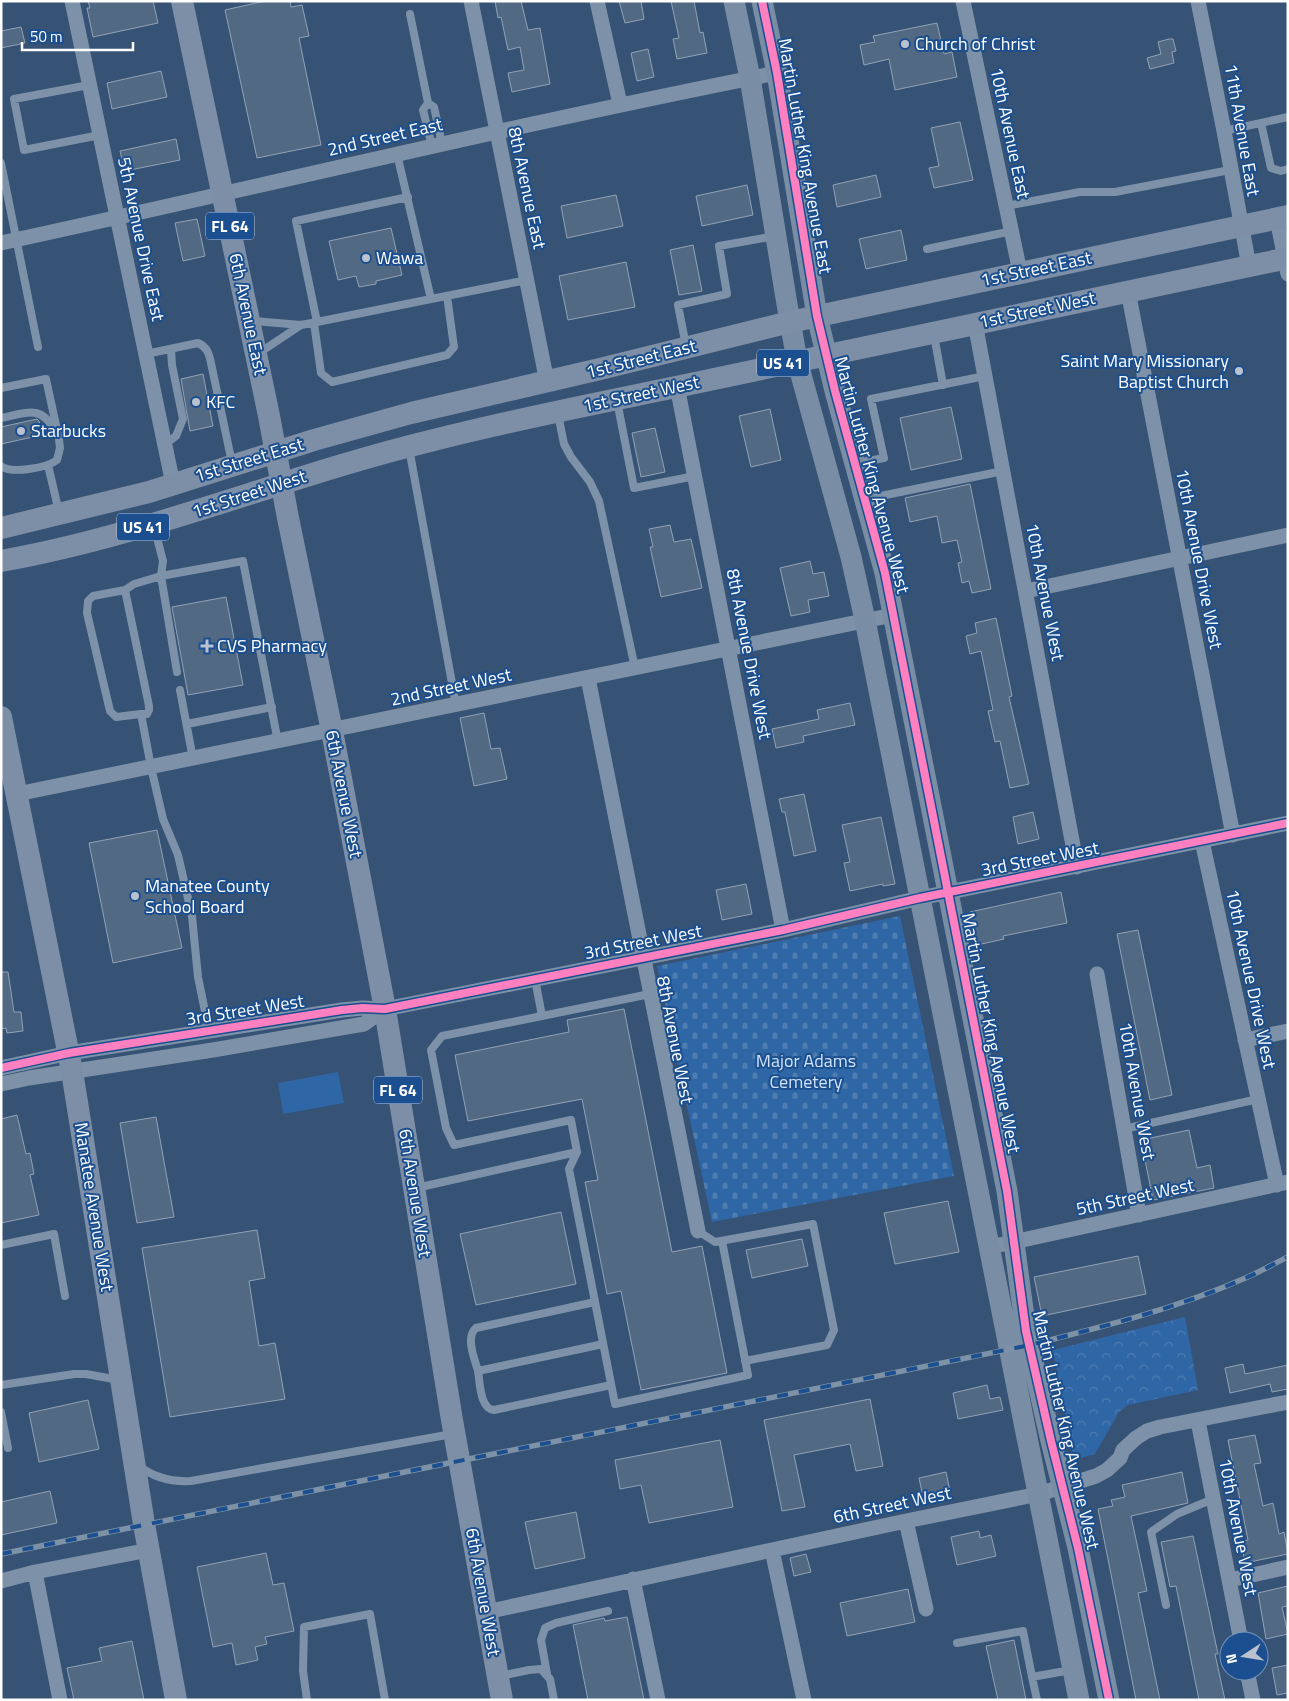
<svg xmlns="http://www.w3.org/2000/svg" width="1289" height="1701" viewBox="0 0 1289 1701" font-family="'Titillium Web',sans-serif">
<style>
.grass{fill:#2f66a5}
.cemetery{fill:url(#cemetery-stones)}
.park{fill:url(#park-crowns)}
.building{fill:#526984;stroke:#92a2b6}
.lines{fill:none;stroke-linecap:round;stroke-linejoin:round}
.lane{stroke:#7d92a8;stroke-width:8}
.street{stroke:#7d92a8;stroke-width:15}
.secondary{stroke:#798da4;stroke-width:21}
.primary{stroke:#7d8ea7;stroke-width:22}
.rail-casing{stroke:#7e92a7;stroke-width:5.5}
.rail{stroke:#1b4f8f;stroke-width:4;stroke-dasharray:11;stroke-linecap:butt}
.cycleway-casing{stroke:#1b4f8f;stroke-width:11}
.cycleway{stroke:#ff80c0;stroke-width:8}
.poi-dot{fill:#b9c2ce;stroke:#1b4f8f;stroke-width:2}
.labels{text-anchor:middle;stroke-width:4;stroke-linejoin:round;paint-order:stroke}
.shield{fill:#1b4f8f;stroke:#bbcadd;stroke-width:1}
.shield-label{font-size:16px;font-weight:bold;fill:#fff}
.poi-label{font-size:18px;fill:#fff;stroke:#1b4f8f;text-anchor:start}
.street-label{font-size:18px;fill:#fff;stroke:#1b4f8f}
.park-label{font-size:18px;fill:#cfe3fa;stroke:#1b4f8f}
</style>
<defs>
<pattern id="cemetery-stones" width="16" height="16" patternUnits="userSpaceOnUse" patternTransform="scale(1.25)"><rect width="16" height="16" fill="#2f66a5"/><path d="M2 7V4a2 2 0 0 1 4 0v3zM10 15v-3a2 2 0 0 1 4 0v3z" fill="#4e7db2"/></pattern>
<pattern id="park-crowns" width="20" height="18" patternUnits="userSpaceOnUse" patternTransform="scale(1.25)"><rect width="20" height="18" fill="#2f66a5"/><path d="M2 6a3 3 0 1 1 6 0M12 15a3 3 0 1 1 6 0" fill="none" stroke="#4e7db2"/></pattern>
</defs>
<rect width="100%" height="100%" fill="#365274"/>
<path class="grass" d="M338,1072l6,31 -61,11 -5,-31z"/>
<path class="cemetery" d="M900,916l54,260 -242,46 -55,-256z"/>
<path class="park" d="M1185,1317l13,73 -70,15 -9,7 -24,42 -21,6 -21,-110z"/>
<path class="building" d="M88,1h65l5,22 -65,14 -6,-29h3z
M265,1h25l1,6 11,-2 7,31 -10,2 22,107 -64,13 -32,-148z
M495,1h26l7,29 12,-2 10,56 -38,8 -4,-19 16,-3 -4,-23 -12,3 -7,-33 -3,1z
M619,1h22l3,18 -19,4z
M671,1h23l6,32 3,-1 4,21 -30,6 -4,-20 6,-1z
M937,23l7,31 8,-2 5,25 -62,13 -6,-31 -25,6 -4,-20 15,-3 -2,-6z
M21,27l4,16 -24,5v-17z
M1169,39h4l3,12 -4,1 2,11 -24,6 -3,-11 14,-4 -3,-12z
M648,49l6,28 -17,4 -6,-28z
M161,71l6,26 -55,12 -5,-26z
M960,122l13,58 -39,8 -5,-20 10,-2 -8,-38z
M176,139l4,21 -55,11 -5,-20z
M876,175l5,22 -44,10 -4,-22z
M747,185l6,30 -51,11 -6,-30z
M616,195l7,31 -56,12 -6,-32z
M197,219l8,37 -22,5 -8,-38z
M391,228l11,47 -26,6v3l-17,3 -3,-11 -18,4 -9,-39z
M901,230l6,30 -41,9 -7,-30z
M693,245l9,46 -23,4 -9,-45z
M626,262l9,45 -67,13 -9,-44z
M203,374l10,52 -23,5 -9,-52z
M951,407l11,52 -51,11 -11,-52z
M770,409l11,51 -30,7 -12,-51z
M37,419l2,2 3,14 -41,9v-17z
M655,428l10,44 -24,5 -9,-44z
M970,484l21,105 -19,4 -3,-12 -7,2 -4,-20 4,-1 -5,-22 -15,3 -5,-27 -27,6 -5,-24z
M670,525l4,17 17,-3 11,49 -41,9 -11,-50h3l-4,-18z
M810,561l3,13 11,-2 5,24 -21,4 2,12 -19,4 -11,-48z
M226,597l17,88 -55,10 -16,-88z
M996,618l16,78 -3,1 20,87 -19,4 -10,-47 -5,1 -7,-31 5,-1 -12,-59 -11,3 -4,-18 11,-3 -2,-10z
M850,703l5,22 -52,11 1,6 -28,6 -4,-19 47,-10 -2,-9z
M484,713l7,36 9,-1 7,31 -33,7 -14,-68z
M804,794l12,57 -22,5 -9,-44h-3l-3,-13z
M1033,812l6,27 -21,5 -5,-27z
M881,817l14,67 -12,2v-2l-33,7 -6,-28 6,-1 -8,-37z
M157,830l25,118 -69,15 -24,-120z
M746,884l6,30 -30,6 -6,-30z
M1061,892l6,31 -64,13 1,3 -27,6 -7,-33z
M1138,930l34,165 -22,5 -33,-166z
M1,972h7l6,40h7l2,19 -16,2 -1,-5 -5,1z
M624,1009l48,243 30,-6 25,127 -86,17 -20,-99 -14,3 -22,-112 13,-2 -16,-81 -114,22 -13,-66 114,-23 -2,-12z
M17,1115l9,39 4,-1 4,21 -4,1 9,40 -38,8v-104z
M156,1117l18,100 -37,6 -17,-100z
M1189,1130l8,38 13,-3 4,23 -61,12 -12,-60z
M948,1201l11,51 -64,12 -11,-51z
M561,1212l15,72 -100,21 -16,-71z
M257,1230l8,48 -16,3 10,65 16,-3 10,56 -115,18 -28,-169z
M802,1239l6,27 -56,12 -6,-28z
M1138,1256l8,38 -104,22 -8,-39z
M1243,1364l2,10 43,-9v24l-16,3 -2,-8 -40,9 -5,-25z
M987,1385l3,14 10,-2 3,13 -45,9 -5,-26z
M870,1399l13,67 -27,5 -6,-27 -56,11 11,52 -23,4 -18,-91z
M88,1400l11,49 -60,13 -10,-49z
M1255,1435l6,28 -7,1 9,42 10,-3 6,31 5,-2 4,22 -43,9 -4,-21 7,-2 -20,-100z
M720,1440l13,67 -84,16 -8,-38 -21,4 -5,-29z
M946,1472l4,19 -27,6 -4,-19z
M1182,1472l6,31 -57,13 16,75 -9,2 22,107h-24l-38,-191 15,-3 -2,-6 14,-3 -3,-12z
M50,1491l7,32 -56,12v-33z
M576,1512l9,46 -50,11 -10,-47z
M979,1531l1,7 11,-3 5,21 -39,9 -6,-28z
M1193,1536l25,118h-3l10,46h-26l-23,-114 -6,1 -9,-45z
M266,1553l7,32 11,-2 10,48 -29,6 2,7 -12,3 3,13 -22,5 -4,-22 -19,4 -16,-80z
M806,1554l5,18 -17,4 -4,-18z
M1288,1586v20l-6,1 6,27 -22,5 -8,-46z
M908,1589l7,33 -68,14 -7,-33z
M627,1617l17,83h-56l-15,-75 31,-7 1,3z
M1014,1640l12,60h-28l-12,-54z
M132,1641l12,59h-70l-7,-32 35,-7 -3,-13z
M1288,1665v28l-11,2 -5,-27z"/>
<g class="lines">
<path class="lane" d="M410,14l18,89 -5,7 9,36
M89,85l-75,14 10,51 76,-15
M428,103l6,4 8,37
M1261,123l10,45 10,3 7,-2
M1224,131l64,-14
M397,154l34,145 96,-19
M1,163l37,184
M1006,206l74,-14h35l115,-22
M927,249l85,-18
M253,321l48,4 16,-3 -21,-101 112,-24
M317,322l114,-23
M314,323l7,50 11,9 115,-27 7,-8 -7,-51
M934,335l9,50
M686,346l-8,-41 49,-11 -8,-48 56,-10
M259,353l42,-28
M146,354l52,-11c9,4 11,10 13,20l21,100
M1,388l45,-9 13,60 1,9 -3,12c-10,8 -46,14 -56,6
M617,401l17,87 61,-12
M558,414l6,30 7,13 19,25 9,19 36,167
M1,418c25,-5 40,-14 54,13
M165,444l11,-8 7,-17 -11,-54 -1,-16
M409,448l47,257
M857,463l27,-5 -13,-59 114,-23
M48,465l11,47
M866,499l137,-28
M154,526l9,35 -2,15 82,-15 35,181
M125,590l9,-6 27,-8 16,96
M180,690l13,69
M141,714l-25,3 -6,-6 -23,-98 1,-12 5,-5 32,-6 24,116v4l-2,4h-6l10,53 12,52 15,36 14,61 6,61 11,54
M187,724l85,-17
M542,1016l108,-22
M1124,1129l134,-30
M577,1152l-8,17 46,235 133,-29 -26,-134
M416,1188l161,-36 -6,-32 -117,25 -8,-17 -15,-78 11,-14 100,-20 -7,-37
M698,1231l17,11 98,-18 21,106 -7,15 -82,16
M1,1245l53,-11 11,62
M603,1344l-125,27c2,12 2,38 16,39l117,-25
M478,1371c-3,-11 -13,-34 -2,-43l119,-26
M1,1385l73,-11h12l33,6
M1,1412l7,36
M139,1466c14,11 33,16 52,15l261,-47
M1166,1605l-15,-73 26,-18 36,-15
M957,1643l66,-12 9,46 39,-7
M547,1674l-6,-34 4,-12 11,-5 52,-12
M500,1676l29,-6 12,-1 9,10 4,21
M1032,1677l5,23
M307,1700l-4,-29 1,-44 66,-13 15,86"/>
<path class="street" d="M72,1l101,483
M471,1l76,381
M597,1l23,103
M963,1l57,271
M1198,1l26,130 25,135
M1277,219l11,55
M1,243c259,-56 516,-119 776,-170
M1128,291l105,544
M975,323l102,544
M677,386l106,544
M1026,591l262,-56
M588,678l110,553
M17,794l876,-179
M1202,841l75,344
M1097,974l42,241
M1245,1040l43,-9
M1,1068l68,-15 273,-43 20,-2 23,1 398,-79 137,-32 368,-75
M1,1084l28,-6 184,-28 151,-26 21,-15
M990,1247l298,-65
M1198,1421l43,220
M906,1521l20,88
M772,1550l32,150
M35,1572l25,128
M633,1579l25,121
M1230,1580l58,-13
M1,1581l34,-9 114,-22
M486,1612l420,-91 133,-27 57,-18 11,-6 13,-12 3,-8 13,-12 11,-7 13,-4 128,-25
M1247,1671l6,29"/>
<path class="secondary" d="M734,1l16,77 37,226 10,56 54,197 14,63 214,1080
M762,1l15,72 40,243 18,75 50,182 122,618 19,140 25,110 27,107 31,152"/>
<path class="primary" d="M182,1l87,415 19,102 44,213 53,278 67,411 50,280
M1,528l148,-36 165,-52 97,-27 189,-44 190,-47 498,-106
M1,561c147,-26 285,-85 429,-120 81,-21 164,-37 246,-54 204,-44 408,-87 612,-129
M1,717l71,354 72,453 32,176"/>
<defs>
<path id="rail" d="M1,1554l1029,-209c72,-18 145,-36 213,-66 15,-6 30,-15 45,-22"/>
</defs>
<use href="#rail" class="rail-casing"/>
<use href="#rail" class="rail"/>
<defs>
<path id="cycleway" d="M762,1l15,72 40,243 18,75 50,182 122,618 19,140 25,110 27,107 31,152
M1,1068l68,-15 273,-43 20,-2 23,1 398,-79 137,-32 368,-75"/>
</defs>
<use href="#cycleway" class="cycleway-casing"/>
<use href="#cycleway" class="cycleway"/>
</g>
<g class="poi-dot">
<circle cx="905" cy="44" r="5"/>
<circle cx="366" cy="258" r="5"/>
<circle cx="1239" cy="371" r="5"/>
<circle cx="196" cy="402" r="5"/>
<circle cx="21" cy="431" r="5"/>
<path d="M204.5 638.5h5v5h5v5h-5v5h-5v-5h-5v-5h5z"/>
<circle cx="135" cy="896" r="5"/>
</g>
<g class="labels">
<g class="shield">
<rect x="206" y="212.5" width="48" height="27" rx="4"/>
<rect x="757" y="349.5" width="52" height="27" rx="4"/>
<rect x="117" y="513.5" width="52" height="27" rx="4"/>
<rect x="374" y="1076.5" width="48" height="27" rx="4"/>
</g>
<g class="shield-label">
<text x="230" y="232">FL 64</text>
<text x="783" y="369">US 41</text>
<text x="143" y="533">US 41</text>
<text x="398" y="1096">FL 64</text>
</g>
<g class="poi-label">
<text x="915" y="50">Church of Christ</text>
<text x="376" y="264">Wawa</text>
<text x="1229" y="367" text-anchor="end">Saint Mary Missionary<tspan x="1229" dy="21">Baptist Church</tspan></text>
<text x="206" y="408">KFC</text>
<text x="31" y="437">Starbucks</text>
<text x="217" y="652">CVS Pharmacy</text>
<text x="145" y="892">Manatee County<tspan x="145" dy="21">School Board</tspan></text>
</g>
<g class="street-label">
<text transform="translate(1242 130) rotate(80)" y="6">11th Avenue East</text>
<text transform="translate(1010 133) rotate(78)" y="6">10th Avenue East</text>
<text transform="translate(385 137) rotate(-13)" y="6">2nd Street East</text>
<text transform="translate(805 156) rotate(80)" y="6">Martin Luther King Avenue East</text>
<text transform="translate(527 188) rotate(78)" y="6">8th Avenue East</text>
<text transform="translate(141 239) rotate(78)" y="6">5th Avenue Drive East</text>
<text transform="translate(1036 269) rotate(-12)" y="6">1st Street East</text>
<text transform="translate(1037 310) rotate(-12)" y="6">1st Street West</text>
<text transform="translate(248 314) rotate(78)" y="6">6th Avenue East</text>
<text transform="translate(641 359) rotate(-14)" y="6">1st Street East</text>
<text transform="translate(641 394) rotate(-12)" y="6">1st Street West</text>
<text transform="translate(249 460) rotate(-17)" y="6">1st Street East</text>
<text transform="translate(872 475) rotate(75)" y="6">Martin Luther King Avenue West</text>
<text transform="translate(249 494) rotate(-18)" y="6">1st Street West</text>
<text transform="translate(1199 559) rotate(79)" y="6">10th Avenue Drive West</text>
<text transform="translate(1045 592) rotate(79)" y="6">10th Avenue West</text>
<text transform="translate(749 654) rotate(79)" y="6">8th Avenue Drive West</text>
<text transform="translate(451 687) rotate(-12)" y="6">2nd Street West</text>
<text transform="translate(344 794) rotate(79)" y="6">6th Avenue West</text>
<text transform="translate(1040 859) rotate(-11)" y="6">3rd Street West</text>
<text transform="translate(643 942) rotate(-11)" y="6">3rd Street West</text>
<text transform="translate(1251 979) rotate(78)" y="6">10th Avenue Drive West</text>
<text transform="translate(245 1010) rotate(-9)" y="6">3rd Street West</text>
<text transform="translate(991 1033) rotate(79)" y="6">Martin Luther King Avenue West</text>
<text transform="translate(675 1040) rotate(79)" y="6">8th Avenue West</text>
<text transform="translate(1137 1091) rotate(80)" y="6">10th Avenue West</text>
<text transform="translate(415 1193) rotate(81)" y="6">6th Avenue West</text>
<text transform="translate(1135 1197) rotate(-12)" y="6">5th Street West</text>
<text transform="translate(94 1207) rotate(81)" y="6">Manatee Avenue West</text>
<text transform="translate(1066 1430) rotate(77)" y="6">Martin Luther King Avenue West</text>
<text transform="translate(892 1505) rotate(-12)" y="6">6th Street West</text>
<text transform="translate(1238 1527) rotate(79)" y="6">10th Avenue West</text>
<text transform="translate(483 1592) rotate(80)" y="6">6th Avenue West</text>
</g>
<g class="park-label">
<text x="806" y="1067">Major Adams<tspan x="806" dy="21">Cemetery</tspan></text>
</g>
</g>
<rect width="1289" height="1701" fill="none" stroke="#ffffff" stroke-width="5"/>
<g transform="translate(1244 1656) rotate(258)"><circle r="24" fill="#1b4f8f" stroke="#7695bc"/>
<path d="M0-4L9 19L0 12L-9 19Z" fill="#b9c2ce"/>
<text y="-8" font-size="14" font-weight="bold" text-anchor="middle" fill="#ffffff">N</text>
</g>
<path d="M22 42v8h111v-8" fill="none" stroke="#ffffff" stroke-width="2.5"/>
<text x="30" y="42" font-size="15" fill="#ffffff" stroke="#1b4f8f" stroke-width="4" paint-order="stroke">50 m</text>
</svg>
